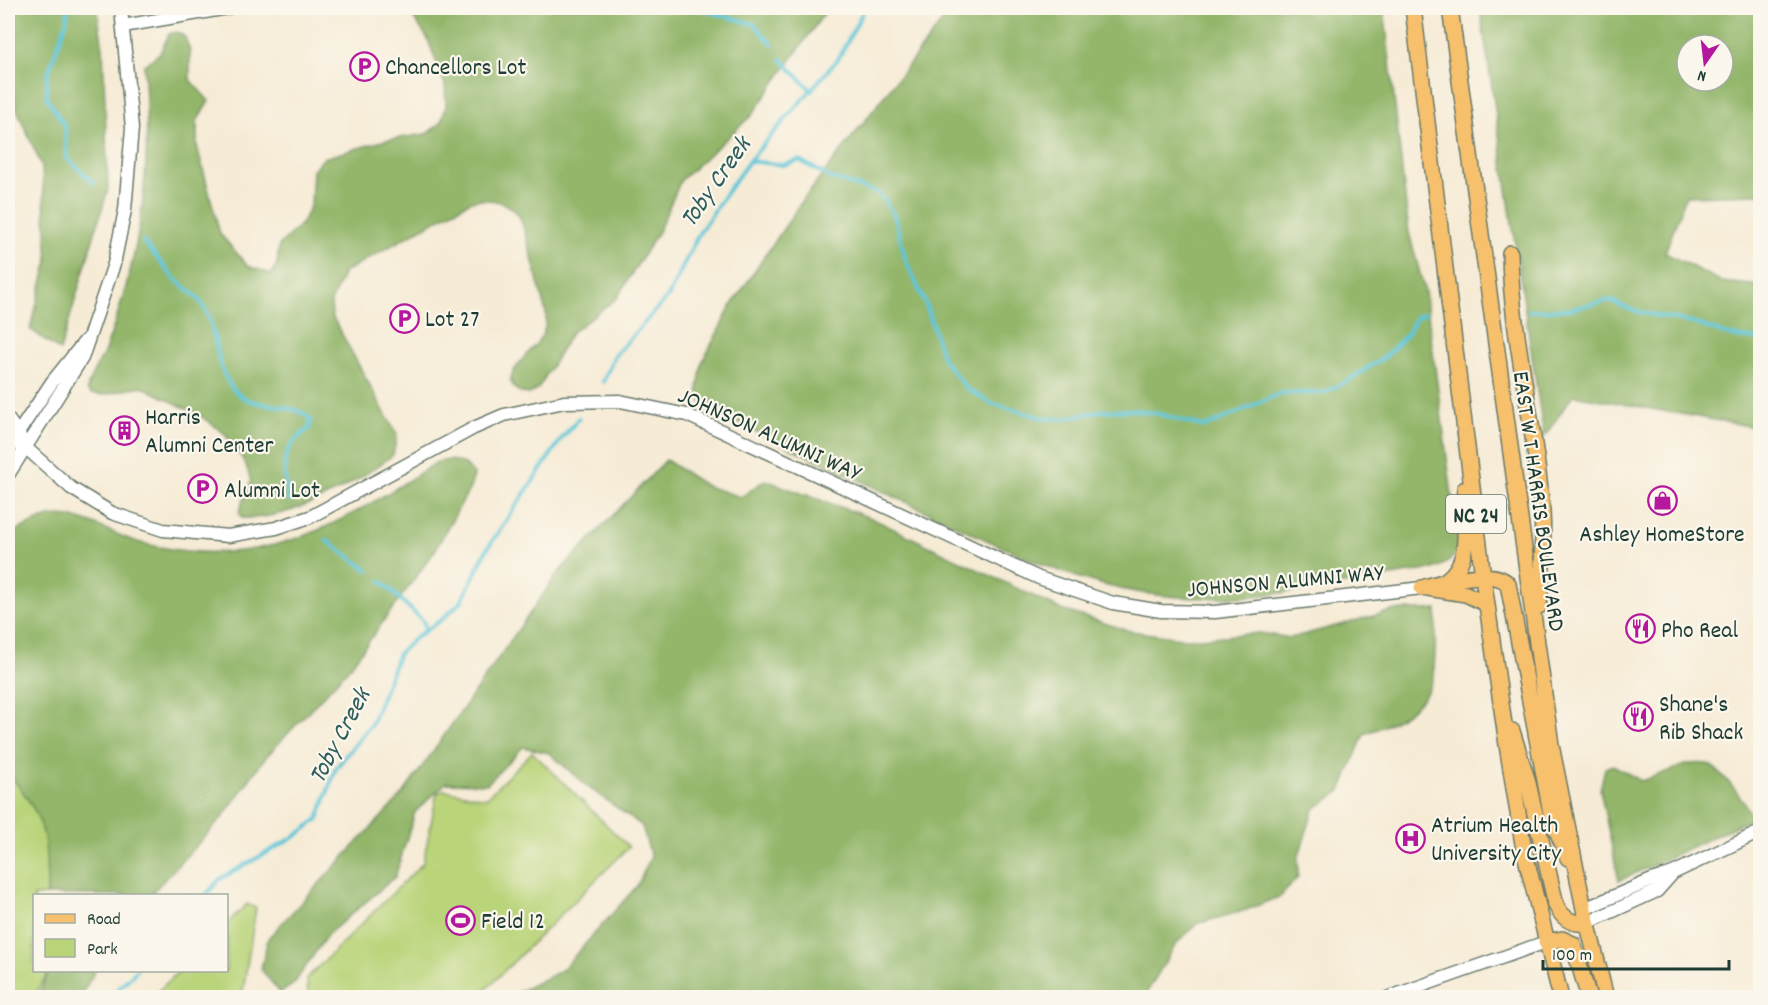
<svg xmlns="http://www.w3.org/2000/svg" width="1768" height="1005" viewBox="0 0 1768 1005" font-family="Dekko,sans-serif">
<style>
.green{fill:#bad47a;stroke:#6c8857;stroke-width:1.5}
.forest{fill:#93b66a;stroke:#597a4f;stroke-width:1.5;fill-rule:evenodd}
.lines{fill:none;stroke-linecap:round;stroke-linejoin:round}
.stream{stroke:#5dc6d8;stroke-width:4}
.minor-casing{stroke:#6a7a6c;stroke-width:15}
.major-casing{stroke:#6a7a6c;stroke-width:18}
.minor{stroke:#fff;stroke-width:12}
.major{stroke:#f7c06c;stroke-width:15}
.labels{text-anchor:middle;stroke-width:4.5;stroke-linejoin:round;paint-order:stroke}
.shield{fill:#fbf7ec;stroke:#61756b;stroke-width:1.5}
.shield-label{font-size:22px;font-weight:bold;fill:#1f3d34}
.poi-label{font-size:24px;fill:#1f3d34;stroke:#fbf7ec;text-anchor:start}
.street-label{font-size:24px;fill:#1f3d34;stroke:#fbf7ec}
.water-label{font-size:26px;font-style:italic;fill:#2e5f5d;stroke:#fbf7ec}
</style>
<rect width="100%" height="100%" fill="#fbf7ec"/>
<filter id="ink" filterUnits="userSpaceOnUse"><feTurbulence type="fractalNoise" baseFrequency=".0167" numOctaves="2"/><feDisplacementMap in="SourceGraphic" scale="12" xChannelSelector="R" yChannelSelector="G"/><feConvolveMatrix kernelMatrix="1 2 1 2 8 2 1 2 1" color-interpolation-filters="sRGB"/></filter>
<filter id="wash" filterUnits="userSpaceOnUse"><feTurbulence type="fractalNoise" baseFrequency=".008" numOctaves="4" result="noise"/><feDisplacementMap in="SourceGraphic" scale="24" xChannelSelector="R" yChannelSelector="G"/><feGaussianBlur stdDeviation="1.35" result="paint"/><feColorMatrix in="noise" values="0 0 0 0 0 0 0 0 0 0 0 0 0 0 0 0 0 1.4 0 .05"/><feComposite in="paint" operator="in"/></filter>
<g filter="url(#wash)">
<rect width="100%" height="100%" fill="#f6ebd5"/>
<path class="green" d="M532,752l97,95 -151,150h-170l-1,-19 116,-115 14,-70 7,-3 42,8z
M8,773c40,47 38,62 39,122l-13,1v74l15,2 -16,25h-25z
M247,904l9,4 -14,89h-90l27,-26 47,-1 1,-46z"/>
<path class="forest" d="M8,8h89l6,41 5,140 -48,162 -30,-22 18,-68 -6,-94 -34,-78z
M406,8h422l-77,108 -70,64 -22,50 -42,68 -46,35 -33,56 -9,5c-11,-1 -16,-5 -19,-15 10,-27 39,-34 36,-66 -5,-17 -21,-90 -28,-99 -12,-14 -31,-16 -47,-13l-127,71 -13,30 1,14 65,119 -4,20c-39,30 -101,65 -151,63l-3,-6 12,-31 -6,-19 -21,-29 -25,-18 -58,-29 -37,9 -13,-1 -4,-4c2,-15 14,-28 19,-42 8,-21 15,-44 21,-65 20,-72 23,-144 17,-218l16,-12 9,-19 8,-2 8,5 5,14v29l19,21 -12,20v25l23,88 28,32 23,8 6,-10 2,-19 23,-22 9,-19 2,-34 11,-12 62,-18 40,-6 15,-11 5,-17 -1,-21 -18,-48z
M953,8h431l25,225 16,59 33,249c-3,18 -8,22 -25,28 -90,14 -184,37 -275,26 -83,-9 -158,-49 -233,-84 -74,-35 -148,-70 -222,-104l-5,-18 4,-26 29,-57 72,-106z
M1480,8h280v186l-74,2 -21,57 57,29 38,4v142l-187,-33 -29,42zM1687,45h36v36h-36z
M450,460l15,4 9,11 -4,13 -36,64 -84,115 -85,91 -43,60 -72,77h-103c-1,-60 1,-75 -39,-122v-239c13,-5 28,-14 42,-17 31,-5 58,16 87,25 15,4 33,7 49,9 99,11 172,-38 251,-89z
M666,460l40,26 35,11 24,-17 106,38 191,92 68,21 58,8 72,-6 31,5 105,-28h41c-2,18 -1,58 -5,71 -9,28 -42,44 -68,53l-23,57 -27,18 -16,49v19l-17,19 -35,14 -50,14 -20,20 -32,53h-635l53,-27 75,-84 14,-29 -9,-31 -54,-39 -39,-34 -26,-6 -36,37 -41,-1 -31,29 -20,65 -68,58 -33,49 -14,9 -19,-24 7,-31 135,-144 155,-221z
M1688,764c5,0 14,-1 19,0 13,5 43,41 44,55l-132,62 -19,-91 5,-22 8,-3 28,16z
M49,971v-1l46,1 -15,26h-42z"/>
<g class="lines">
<path class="stream" d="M68,8l-2,15 -19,53v22l18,28 2,32 27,25
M696,8l58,16 18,20
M781,59l31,32
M749,161l35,4 15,-5 32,18 47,15 7,8 10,16 11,44 20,44 17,54 23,29 24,15 53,15 19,1 39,-8 33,-1 25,4 46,13 76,-34h42l21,-10 42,-27 21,-22 10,-18 8,-2
M143,241c10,12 21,26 32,38 9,8 21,15 27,25 18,28 10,64 34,88 19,19 58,8 75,28l-2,9c-31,19 -26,40 -20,72
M1529,311l40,-2 42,-9c23,15 51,15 77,22 30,7 38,17 72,17
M603,382l12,-27 53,-58 30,-62 26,-39 25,-35 89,-102 27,-51
M326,540l42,30
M381,581l42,40 3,9
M205,896l15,-17 76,-43 22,-17 18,-51 35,-43 28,-72 17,-16 25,-17 20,-18 26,-53 75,-111 17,-20
M109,998l28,-28"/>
</g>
</g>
<g filter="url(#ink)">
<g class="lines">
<defs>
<path id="minor" d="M123,26l105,-18
M8,419l13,19
M8,440l17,7 46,41 41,25 51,17 65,6 48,-8 34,-11 164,-89 30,-13 60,-13 56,-1 67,14 352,163 74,25 48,8 54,1 207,-24
M8,448l44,-66 33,-41
M8,475l74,-117 32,-94 11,-54 7,-82 -11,-120
M1673,873l87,-41
M1584,909l68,-29 21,-7 -16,18 -70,32
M1387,998l159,-56"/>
<path id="major" d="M1413,8l70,569 24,168 17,105 37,148
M1450,8l101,737 33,164 22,89
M1510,253c1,86 26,172 32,258 2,32 0,64 -3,95
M1445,581c31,-22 16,-59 20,-92
M1422,588c19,-6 72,-21 86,-4l44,234 16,40
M1428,588l38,6 21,10
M1512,731l15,48 29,126c6,13 16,20 31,18
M1546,942l16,-3 11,5 16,54"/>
</defs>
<use href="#minor" class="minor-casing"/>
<use href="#major" class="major-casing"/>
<use href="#minor" class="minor"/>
<use href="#major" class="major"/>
</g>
</g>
<defs>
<symbol id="parking-ring" viewBox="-11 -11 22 22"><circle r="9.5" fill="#fbf7ec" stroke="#b5179e" stroke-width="1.5"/><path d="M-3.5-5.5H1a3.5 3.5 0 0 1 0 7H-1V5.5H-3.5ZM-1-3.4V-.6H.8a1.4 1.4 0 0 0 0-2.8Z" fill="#b5179e"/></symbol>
<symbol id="building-ring" viewBox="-11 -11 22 22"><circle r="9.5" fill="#fbf7ec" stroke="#b5179e" stroke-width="1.5"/><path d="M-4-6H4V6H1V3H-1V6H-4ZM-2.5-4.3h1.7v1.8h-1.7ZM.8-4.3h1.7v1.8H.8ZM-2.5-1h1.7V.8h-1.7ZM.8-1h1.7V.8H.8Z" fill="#b5179e"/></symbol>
<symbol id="shop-ring" viewBox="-11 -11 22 22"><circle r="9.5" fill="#fbf7ec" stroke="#b5179e" stroke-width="1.5"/><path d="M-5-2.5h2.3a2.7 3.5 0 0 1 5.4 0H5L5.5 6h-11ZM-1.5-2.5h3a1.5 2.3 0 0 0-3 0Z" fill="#b5179e"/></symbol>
<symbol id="restaurant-ring" viewBox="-11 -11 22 22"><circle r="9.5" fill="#fbf7ec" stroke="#b5179e" stroke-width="1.5"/><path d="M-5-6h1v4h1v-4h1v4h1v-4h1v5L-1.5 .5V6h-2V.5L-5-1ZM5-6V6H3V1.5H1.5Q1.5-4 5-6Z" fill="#b5179e"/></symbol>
<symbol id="hospital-ring" viewBox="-11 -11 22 22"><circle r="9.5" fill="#fbf7ec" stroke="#b5179e" stroke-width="1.5"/><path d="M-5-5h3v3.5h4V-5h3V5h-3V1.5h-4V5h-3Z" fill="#b5179e"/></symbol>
<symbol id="stadium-ring" viewBox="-11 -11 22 22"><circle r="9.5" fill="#fbf7ec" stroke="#b5179e" stroke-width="1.5"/><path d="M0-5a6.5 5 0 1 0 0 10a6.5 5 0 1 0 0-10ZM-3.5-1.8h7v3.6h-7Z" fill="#b5179e"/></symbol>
</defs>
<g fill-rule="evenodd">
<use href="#parking-ring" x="348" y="50" width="33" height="33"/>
<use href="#parking-ring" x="388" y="302" width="33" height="33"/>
<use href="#building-ring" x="108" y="414" width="33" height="33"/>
<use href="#parking-ring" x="186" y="472" width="33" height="33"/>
<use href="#shop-ring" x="1646" y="484" width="33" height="33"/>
<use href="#restaurant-ring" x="1624" y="612" width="33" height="33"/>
<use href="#restaurant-ring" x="1622" y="700" width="33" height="33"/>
<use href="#hospital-ring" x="1394" y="822" width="33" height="33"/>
<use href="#stadium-ring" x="444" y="904" width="33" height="33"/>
</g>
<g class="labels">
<rect class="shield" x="1446" y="495" width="60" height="38" rx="4.5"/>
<g class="shield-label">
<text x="1476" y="522">NC 24</text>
</g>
<g class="poi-label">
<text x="385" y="74">Chancellors Lot</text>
<text x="425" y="326">Lot 27</text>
<text x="145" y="424">Harris<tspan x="145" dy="28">Alumni Center</tspan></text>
<text x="224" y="497">Alumni Lot</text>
<text x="1662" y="541" text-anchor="middle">Ashley HomeStore</text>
<text x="1661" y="637">Pho Real</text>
<text x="1659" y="711">Shane's<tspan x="1659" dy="28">Rib Shack</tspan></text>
<text x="1431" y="832">Atrium Health<tspan x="1431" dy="28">University City</tspan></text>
<text x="481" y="928">Field 12</text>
</g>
<g class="street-label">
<text transform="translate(770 433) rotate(24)" y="8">JOHNSON ALUMNI WAY</text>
<text transform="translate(1540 501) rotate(82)" y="8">EAST W T HARRIS BOULEVARD</text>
<text transform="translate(1285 580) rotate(-5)" y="8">JOHNSON ALUMNI WAY</text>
</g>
<g class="water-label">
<text transform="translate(714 181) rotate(-55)" y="9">Toby Creek</text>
<text transform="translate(338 735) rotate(-62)" y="9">Toby Creek</text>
</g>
</g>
<rect width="1768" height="1005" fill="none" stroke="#fbf7ec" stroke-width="30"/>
<rect x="33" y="894" width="195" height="78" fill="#fbf7ec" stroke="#a3ada2" stroke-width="1.5"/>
<rect x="45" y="914" width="30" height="9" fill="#f7c06c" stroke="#a3ada2" stroke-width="1.5"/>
<text x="87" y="924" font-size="18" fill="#1f3d34">Road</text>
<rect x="45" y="939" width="30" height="18" fill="#bad47a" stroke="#a3ada2" stroke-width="1.5"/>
<text x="87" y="954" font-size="18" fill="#1f3d34">Park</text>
<g transform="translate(1705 63) rotate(194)"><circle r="28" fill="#fbf7ec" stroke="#a3ada2" stroke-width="1.5"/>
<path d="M0-4.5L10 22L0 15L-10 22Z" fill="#b5179e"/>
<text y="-9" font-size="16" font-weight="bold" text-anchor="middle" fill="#1f3d34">N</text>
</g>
<path d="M1543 960v9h186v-9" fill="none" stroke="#1f3d34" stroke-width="3"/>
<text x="1552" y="960" font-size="18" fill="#1f3d34" stroke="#fbf7ec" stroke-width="4.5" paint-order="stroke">100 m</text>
</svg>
